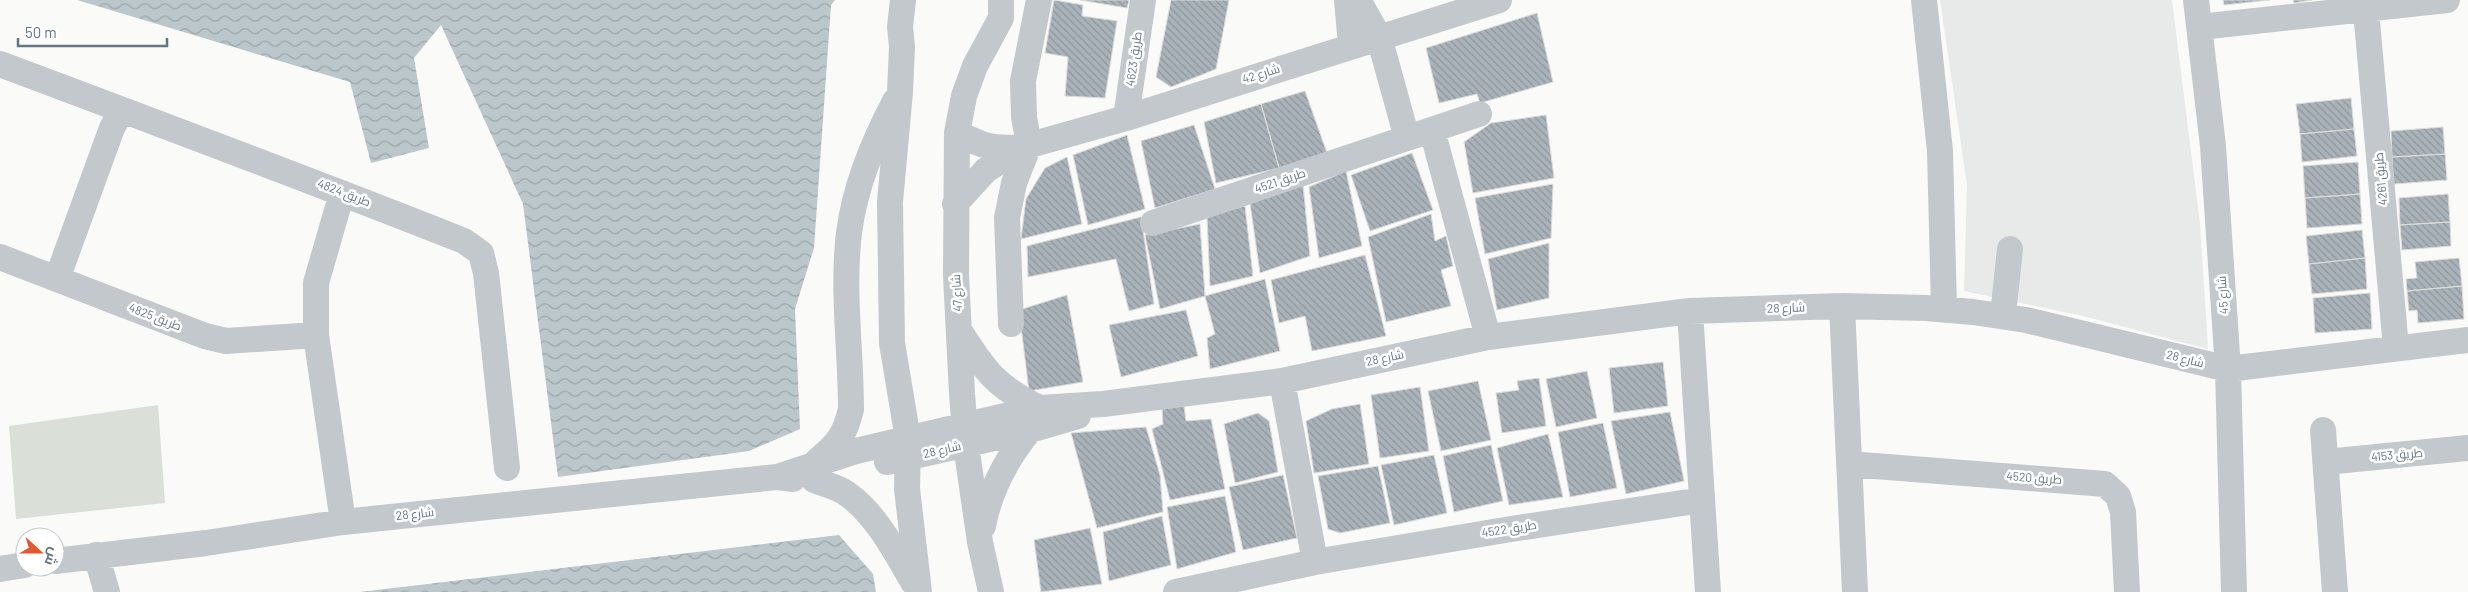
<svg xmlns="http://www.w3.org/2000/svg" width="2468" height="592" viewBox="0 0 2468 592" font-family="Barlow,Cairo,sans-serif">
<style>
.built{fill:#e8e9e9}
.garden{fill:#dadfd7}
.water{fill:url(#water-waves)}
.building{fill:url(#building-back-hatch);stroke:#dcdcda}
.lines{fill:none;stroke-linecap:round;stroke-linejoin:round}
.minor{stroke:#c3c8cc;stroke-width:26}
.labels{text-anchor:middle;stroke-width:5;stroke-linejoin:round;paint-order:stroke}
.street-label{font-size:12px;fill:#657683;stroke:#fff}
</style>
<defs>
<pattern id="water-waves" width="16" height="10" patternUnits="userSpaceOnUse" patternTransform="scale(1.25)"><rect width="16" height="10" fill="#bbc7cb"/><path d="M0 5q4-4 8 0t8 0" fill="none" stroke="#9ca6aa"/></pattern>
<pattern id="building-back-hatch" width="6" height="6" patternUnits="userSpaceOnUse" patternTransform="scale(1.25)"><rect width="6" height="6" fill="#aab3b9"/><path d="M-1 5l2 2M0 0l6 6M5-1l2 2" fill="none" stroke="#8e969c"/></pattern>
</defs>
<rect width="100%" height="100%" fill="#fafaf8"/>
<path class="built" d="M1940,0h232l28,223 8,126 -125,-33 -119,-25 3,-106z"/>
<path class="garden" d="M158,405l7,98 -149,16 -7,-93z"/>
<path class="water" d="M77,0h758l-4,5 -17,243 -19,61 5,120 -51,22 -191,26 -35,-273 -82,-179 -27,33 15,90 -58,15 -21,-81z
M839,535l34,39 3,18h-516z"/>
<path class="building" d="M1054,0l29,5 -1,11 35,5 -12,77 -40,-2 3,-39 -23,-4z
M1080,0h49l-2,8z
M1171,0h58l-13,69 -45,18 -15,-10z
M2223,0h47l-46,5z
M2293,0h19l-18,3z
M1537,13l16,69 -73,21 -3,-9 -38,9 -13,-55z
M1305,91l22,62 -48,15 -18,-64z
M2351,98l3,31 -54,5 -4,-30z
M1261,104l18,64 -63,15 -12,-61z
M1546,115l8,63 -81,15 -9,-51 27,-19z
M1194,125l21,64 -60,19 -14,-67z
M2443,127l2,27 -53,3 -1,-26z
M2354,129l3,27 -55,6 -2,-28z
M1127,135l18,74 -57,16 -15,-70z
M1412,153l21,57 -63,21 -19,-56z
M2445,154l2,26 -53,4 -2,-27z
M1067,157l15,67 -61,15 5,-40 19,-31z
M2358,162l2,32 -55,4 -2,-32z
M1346,171l16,75 -43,12 -10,-71z
M1303,184l7,72 -50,17 -10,-70z
M1553,184l-2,54 -66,16 -10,-56z
M2360,194l2,30 -55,4 -2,-30z
M2448,194l2,28 -50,3 -1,-27z
M1245,206l8,70 -43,10 -3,-70z
M1431,214l4,27 11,-5 7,30 -12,4 10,36 -65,16 -18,-85z
M1141,217l13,87 -25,7 -13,-52 -88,18 -1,-31z
M2450,222l1,24 -49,4 -2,-25z
M1200,224l5,72 -45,13 -15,-74z
M2362,230l3,28 -56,6 -3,-28z
M1549,243v55l-52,12 -9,-51z
M1365,255l21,81 -74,15 -7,-35 -26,7 -8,-43z
M2365,258l2,31 -55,5 -3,-30z
M2459,258l3,28 -55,5 -1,-12 11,-1 -2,-16z
M1265,279l15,72 -70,18 -3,-31 8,-4 -10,-38z
M2462,286l2,33 -46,4 -1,-13 -8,1 -2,-20z
M2370,293l2,36 -57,4 -2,-35z
M1067,295l16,87 -54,9 -10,-81z
M1186,310l12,46 -77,21 -12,-52z
M1663,362l5,44 -54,7 -5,-45z
M1587,371l10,47 -41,9 -10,-48z
M1539,378l7,48 -44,7 -6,-40 23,-3 -2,-9z
M1478,381l13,59 -50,11 -13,-60z
M1420,387l9,64 -49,7 -9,-63z
M1360,404l9,60 -55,9 -8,-52 26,-12z
M1184,406l2,15 25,-2 14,70 -55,11 -18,-71 11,-5 -1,-15z
M1670,412l14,69 -58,13 -15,-73z
M1258,413l11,8 9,51 -43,11 -11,-59z
M1603,423l14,65 -47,9 -12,-65z
M1146,427l14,48 3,37 -66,16 -26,-95z
M1548,434l15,63 -54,8 -12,-57z
M1491,445l12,56 -49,11 -11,-56z
M1434,455l13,58 -53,12 -13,-60z
M1378,466l12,57 -50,10 -12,-4 -10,-53z
M1283,475l14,63 -54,12 -14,-63z
M1225,496l11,56 -59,17 -10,-62z
M1162,516l9,49 -62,16 -6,-49z
M1090,528l12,56 -61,8 -7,-52z"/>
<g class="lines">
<path class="minor" d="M903,0l-3,27 2,20 -2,45 -10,110 2,141 16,96 -1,50 12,103
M1347,0l4,45
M1358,0l21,37 28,101
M1924,0l16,151 4,158
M2196,0l17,146 15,223 6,223
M2366,10l30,338
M2200,27l247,-27
M0,64c155,58 310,116 464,177l17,12 5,20 21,195
M1126,118l17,-118
M1432,130l56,207
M957,133c26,13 35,17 65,14
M342,193l-26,90v52l27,187
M955,204l31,-34 37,-23 103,-29 373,-118
M1153,223l326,-109
M0,257l205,79 21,5 90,-6
M57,279l55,-151 10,-18
M1842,306l13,286
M1690,311l18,281
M2003,315l7,-66
M1011,324l-4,-106 7,-35 15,-38 -5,-28 -1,-36 16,-81
M959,330c26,41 36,56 80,78
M1282,381l33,181
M2323,430l12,162
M817,461c21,-17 28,-26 34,-52 0,-58 -9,-118 -2,-176 6,-47 24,-90 46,-132
M887,462l143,-32 48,-14
M2326,462l142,-14
M1849,464l256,20 13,12 5,16 4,80
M777,477l79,-26 183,-43 64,-4 179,-23 206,-44 202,-26 152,-5 84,2 47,4 53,8 202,49 240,-29
M814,480c10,4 23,7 32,13 30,21 49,58 67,89
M983,526c7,-37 23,-67 47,-96
M96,555l11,37
M55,561l151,-18 137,-21 434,-45 16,2
M0,569l25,-4
M991,592l-11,-50 -14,-97 -4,-51 -6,-119 1,-142 7,-37 11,-30 26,-48v-18
M1176,592l139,-30 196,-33 191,-29"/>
</g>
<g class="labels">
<g class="street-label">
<text transform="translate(1134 59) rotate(-82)" y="4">طريق 4623</text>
<text transform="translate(1261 74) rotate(-18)" y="4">شارع 42</text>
<text transform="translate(2381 179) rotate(-95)" y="4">طريق 4261</text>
<text transform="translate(1280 181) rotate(-19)" y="4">طريق 4521</text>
<text transform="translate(344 193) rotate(21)" y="4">طريق 4824</text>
<text transform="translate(957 293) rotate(-93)" y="4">شارع 47</text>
<text transform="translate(2223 295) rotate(-94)" y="4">شارع 45</text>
<text transform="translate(1786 308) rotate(-2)" y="4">شارع 28</text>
<text transform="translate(155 317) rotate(21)" y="4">طريق 4825</text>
<text transform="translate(1385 358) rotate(-12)" y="4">شارع 28</text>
<text transform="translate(2185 359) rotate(14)" y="4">شارع 28</text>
<text transform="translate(942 450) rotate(-13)" y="4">شارع 28</text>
<text transform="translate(2397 455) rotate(-5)" y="4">طريق 4153</text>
<text transform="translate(2034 478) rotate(4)" y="4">طريق 4520</text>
<text transform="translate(415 514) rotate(-6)" y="4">شارع 28</text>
<text transform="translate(1509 529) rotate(-9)" y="4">طريق 4522</text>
</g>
</g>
<g transform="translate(40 552) rotate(111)"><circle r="24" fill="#ffffff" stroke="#c1c8cd"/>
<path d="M0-4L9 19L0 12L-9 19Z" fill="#e4572e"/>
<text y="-8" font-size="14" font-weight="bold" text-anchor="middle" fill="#657683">ش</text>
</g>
<path d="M18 38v8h149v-8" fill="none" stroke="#657683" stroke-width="2.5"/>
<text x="25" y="38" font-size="15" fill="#657683" stroke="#ffffff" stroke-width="4" paint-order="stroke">50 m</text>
</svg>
